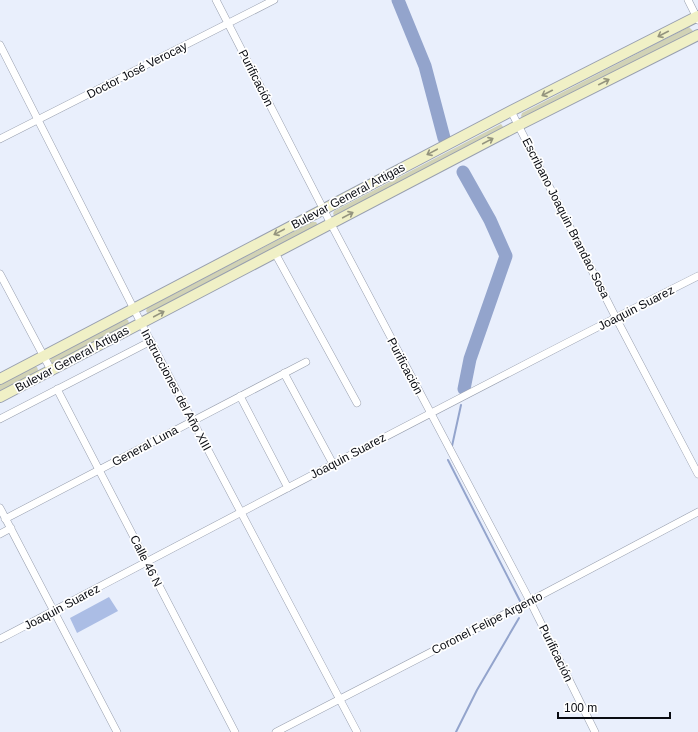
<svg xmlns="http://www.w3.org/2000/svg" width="698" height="732" viewBox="0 0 698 732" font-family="Helvetica,sans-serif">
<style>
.green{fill:#d1d2b5}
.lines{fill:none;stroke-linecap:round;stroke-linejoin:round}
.stream{stroke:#93a4cc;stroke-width:2}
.river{stroke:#93a4cc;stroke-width:13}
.building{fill:#abbde5}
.street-casing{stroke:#989fae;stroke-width:8}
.secondary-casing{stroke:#989fae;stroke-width:12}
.street{stroke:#fff;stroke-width:7}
.secondary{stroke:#f0f0c6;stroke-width:10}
.oneway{stroke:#94947e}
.labels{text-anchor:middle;stroke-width:3.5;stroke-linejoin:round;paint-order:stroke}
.street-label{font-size:12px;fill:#090b11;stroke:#fff}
</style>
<rect width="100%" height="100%" fill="#e9effc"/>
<path class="green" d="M689,27l4,4 -2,2 -169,85 -1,-2 1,-3z
M501,124l3,4 -169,88 -2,-2 1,-3z
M312,222h4l2,3 -170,89 -2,-3 1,-3z
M126,319l2,1 1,3 -1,3 -74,38 -2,-1 -2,-2 2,-4z
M34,367h3l1,3v2l-38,20v-7z"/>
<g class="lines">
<path class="stream" d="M452,446l9,-41
M448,460l72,141
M456,732l21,-42 42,-72"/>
<path class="river" d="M398,0l27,66 19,72
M463,172l27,48 16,36 -36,103 -6,30"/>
</g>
<path class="building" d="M109,597l9,14 -41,22 -7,-15z"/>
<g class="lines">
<defs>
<path id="street" d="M216,0l115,224 199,377 65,131
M688,0l10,20
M0,45l141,278 216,409
M511,111l105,207 82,156
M0,139l274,-139
M275,253l82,150
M0,274l51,96
M284,373l49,91
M57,389l178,343
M240,396l48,92
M0,419l151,-78
M0,508l117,224
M5,519l301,-157
M0,534l11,-6
M0,639c232,-122 464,-245 698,-363
M276,732l254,-131 168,-89"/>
<path id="secondary" d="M0,379l511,-268 187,-95
M0,397l519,-272 179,-90"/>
</defs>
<use href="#street" class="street-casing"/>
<use href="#secondary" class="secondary-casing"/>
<use href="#street" class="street"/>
<use href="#secondary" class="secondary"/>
</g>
<defs><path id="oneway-shaft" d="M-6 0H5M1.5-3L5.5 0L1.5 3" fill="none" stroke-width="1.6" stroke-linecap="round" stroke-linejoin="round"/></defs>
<g class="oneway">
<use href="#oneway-shaft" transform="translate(663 34) rotate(153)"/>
<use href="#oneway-shaft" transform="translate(604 82) rotate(-27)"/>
<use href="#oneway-shaft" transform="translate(547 93) rotate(153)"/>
<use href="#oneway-shaft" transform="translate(488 141) rotate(-28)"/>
<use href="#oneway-shaft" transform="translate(432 152) rotate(152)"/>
<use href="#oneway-shaft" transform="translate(348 215) rotate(-28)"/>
<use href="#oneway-shaft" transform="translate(279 232) rotate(152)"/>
<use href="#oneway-shaft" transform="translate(159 314) rotate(-28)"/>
</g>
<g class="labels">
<g class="street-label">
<text transform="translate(137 70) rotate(-27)" y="4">Doctor José Verocay</text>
<text transform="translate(256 78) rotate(63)" y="4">Purificación</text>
<text transform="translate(348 196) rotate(-28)" y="4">Bulevar General Artigas</text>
<text transform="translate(566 218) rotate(63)" y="4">Escribano Joaquin Brandao Sosa</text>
<text transform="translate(636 308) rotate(-27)" y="4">Joaquin Suarez</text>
<text transform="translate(72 359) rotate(-28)" y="4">Bulevar General Artigas</text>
<text transform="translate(405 366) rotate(62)" y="4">Purificación</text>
<text transform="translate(176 390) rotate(62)" y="4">Instrucciones del Año XIII</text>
<text transform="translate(145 446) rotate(-28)" y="4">General Luna</text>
<text transform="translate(348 456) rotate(-28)" y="4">Joaquin Suarez</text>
<text transform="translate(146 561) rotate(63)" y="4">Calle 46 N</text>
<text transform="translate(62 607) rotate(-28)" y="4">Joaquin Suarez</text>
<text transform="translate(487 623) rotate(-27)" y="4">Coronel Felipe Argento</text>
<text transform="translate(556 653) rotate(64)" y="4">Purificación</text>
</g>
</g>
<path d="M558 712v6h112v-6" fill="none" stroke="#090b11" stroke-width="2"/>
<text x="564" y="712" font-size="12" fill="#090b11" stroke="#ffffff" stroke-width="3" paint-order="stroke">100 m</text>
</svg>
